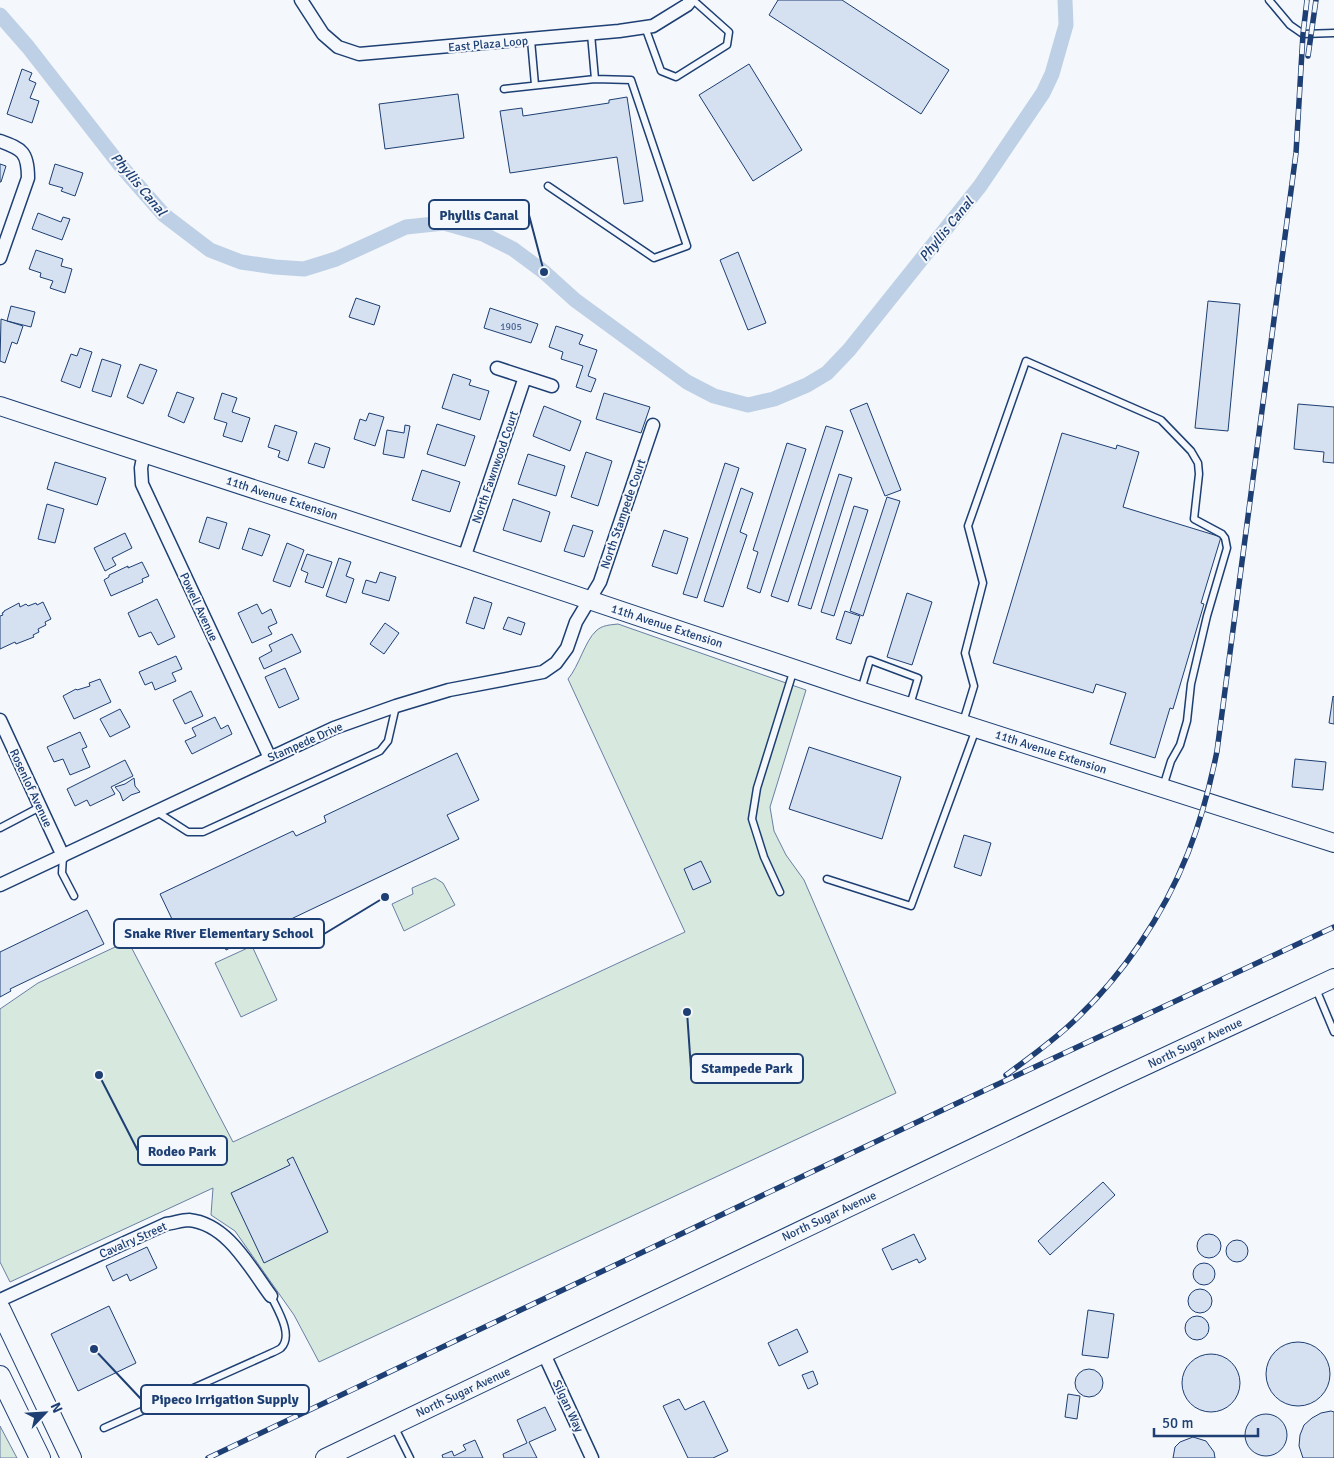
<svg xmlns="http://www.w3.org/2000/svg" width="1334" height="1458" viewBox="0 0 1334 1458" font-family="Signika,sans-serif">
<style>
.green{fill:#d7e8df;stroke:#687fa3}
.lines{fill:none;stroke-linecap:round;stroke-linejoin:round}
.canal{stroke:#bed0e5;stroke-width:15}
.building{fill:#d5e0f0;stroke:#1d3f73}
.lane-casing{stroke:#1d3f73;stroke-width:9}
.street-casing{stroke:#1d3f73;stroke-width:15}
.secondary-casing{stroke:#1d3f73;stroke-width:20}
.primary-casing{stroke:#1d3f73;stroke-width:22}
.lane{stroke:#f4f7fb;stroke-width:6}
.street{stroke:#f4f7fb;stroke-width:12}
.secondary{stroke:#f4f7fb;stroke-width:18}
.primary{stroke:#f4f7fb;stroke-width:20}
.rail-casing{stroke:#1d3f73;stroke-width:5.5}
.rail{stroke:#f4f7fb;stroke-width:4;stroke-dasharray:11;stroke-linecap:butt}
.labels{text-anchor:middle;stroke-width:4;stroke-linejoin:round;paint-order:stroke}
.number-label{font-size:10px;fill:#4b6792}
.street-label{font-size:12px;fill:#1d3f73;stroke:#f4f7fb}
.water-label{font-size:14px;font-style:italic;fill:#1d3f73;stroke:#f4f7fb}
.leader{fill:none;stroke:#1d3f73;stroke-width:2}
.callout-dot{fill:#1d3f73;stroke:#f4f7fb;stroke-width:2}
.callout{fill:#f4f7fb;stroke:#1d3f73;stroke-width:2}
.callout-label{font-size:14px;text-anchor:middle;font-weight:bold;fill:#1d3f73}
</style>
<rect width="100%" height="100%" fill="#f4f7fb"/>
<path class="green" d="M618,624l188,66 -36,117 4,24 12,24 18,25 92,213 -577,269 -25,-47 -59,-84 -24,-16 2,-27 -203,94 -10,-20v-253l38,-26 90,-42 105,201 452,-210 -117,-253c11,-13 17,-38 28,-48 6,-6 14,-6 22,-7z
M435,878l8,5 12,22 -51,26 -12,-27 21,-10 -1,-6z
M252,946l25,54 -36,17 -26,-54z
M0,1426l17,32h-17z"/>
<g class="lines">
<path class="canal" d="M0,15l28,32 92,118 44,50 46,35 31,12 34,5 29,2 32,-10 70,-32 38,-4 39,11 30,15 31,23 31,28 112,82 27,14 34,9 26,-6 33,-14 20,-12 22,-23 131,-164 63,-93 9,-19 14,-49 -1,-25"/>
</g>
<path class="building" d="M778,0h64l107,70 -28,44 -152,-99z
M749,64l53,86 -49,31 -54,-86z
M22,69l10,4 -3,7 7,3 -6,15 9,3 -7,22 -25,-9z
M458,94l6,44 -79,11 -6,-45z
M627,97l16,104 -19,3 -7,-47 -107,16 -10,-62 22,-3 1,8 86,-13v-3z
M0,164l6,2 -5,16h-1z
M55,164l28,9 -8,23 -14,-5 2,-3 -14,-4z
M38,213l23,9 2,-5 7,2 -8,21 -30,-11z
M36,250l27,9 -2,7 11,3 -7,24 -15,-5 3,-7 -13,-4 1,-4 -12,-4z
M738,252l28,71 -18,7 -28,-70z
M356,298l24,8 -6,19 -25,-8z
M1208,301l32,3 -12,127 -33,-3z
M11,306l24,6 -4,15 -24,-6z
M490,308l48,16 -7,19 -47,-15z
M1,319l22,7 -6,18 -5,-2 -7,21 -5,-2z
M556,326l27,9 -4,9 18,6 -9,26 8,3 -5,13 -15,-5 7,-21 -22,-7 2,-7 -14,-5z
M80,348l12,4 -12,36 -19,-7 10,-27 6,2z
M102,359l19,6 -10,32 -19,-6z
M140,364l17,6 -14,34 -16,-7z
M453,374l18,6 -2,5 20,6 -9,29 -38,-12z
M177,392l17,6 -10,25 -16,-7z
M222,393l15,5 -5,14 18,6 -8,24 -19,-6 4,-13 -13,-4z
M604,393l46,14 -9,26 -45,-14z
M867,403l34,87 -16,6 -35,-86z
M1298,404l36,3v56l-11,-1 1,-10 -30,-3z
M544,406l37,15 -11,30 -37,-15z
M369,413l15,4 -9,29 -21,-7 6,-20 6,2z
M437,424l38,12 -10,30 -38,-12z
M275,425l22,7 -9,29 -10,-4 2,-6 -12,-4z
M405,425l5,1 -6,32 -21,-4 4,-24 17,3z
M826,426l17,5 -55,171 -17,-6z
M1062,433l54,16 1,-4 22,7 -16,55 98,30 -20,66 3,1 -31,105 -3,-1 -15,50 -45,-14 16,-51 -30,-9 -3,9 -100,-30z
M315,443l15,5 -6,20 -16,-5z
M787,443l19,6 -46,144 -13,-5 11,-36 -5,-2z
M586,452l26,9 -14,45 -27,-9z
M528,454l37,12 -9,30 -38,-12z
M55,462l51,16 -9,27 -50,-16z
M725,463l14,5 -42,130 -14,-4z
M422,470l38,12 -10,30 -38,-12z
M839,474l13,4 -41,131 -13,-4z
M741,488l12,5 -13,39 7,3 -24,72 -19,-6z
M887,497l13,4 -37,115 -13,-5z
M513,499l37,13 -9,30 -38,-12z
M47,504l17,5 -9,34 -17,-4z
M854,506l14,4 -34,106 -13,-4z
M207,517l20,6 -8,26 -20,-7z
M573,525l20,6 -9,26 -20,-6z
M249,528l21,7 -8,21 -20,-7z
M664,530l24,8 -11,36 -25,-8z
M125,533l7,15 -20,10 4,7 -11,6 -11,-23z
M287,543l17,7 -14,37 -17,-6z
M307,554l25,8 -9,26 -18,-6 3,-9 -7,-3z
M339,558l12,4 -5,14 8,3 -8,24 -20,-7z
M142,562l7,14 -7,3 1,3 -32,14 -7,-16 5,-3v-2l19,-9v2z
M380,572l16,5 -7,24 -27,-8 4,-13 10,3z
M907,593l25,9 -20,63 -25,-8z
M474,597l18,6 -8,26 -18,-6z
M157,599l18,38 -17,8 -7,-13 -12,5 -11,-24z
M43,602l8,17 -6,3 1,3 -8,4 1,3 -6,3 1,2 -18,7 -1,-2 -15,7v-33l3,-1 -1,-2 2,-1v-1l15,-8 1,4 6,-3 2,2 8,-3 1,2z
M257,604l5,10 9,-5 6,14 -9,4 4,7 -20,9 -14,-30z
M845,611l15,5 -9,28 -15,-5z
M508,617l17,6 -4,12 -18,-6z
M385,623l14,10 -15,21 -14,-10z
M292,634l9,18 -37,17 -5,-11 13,-7 -3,-6z
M176,656l6,13 -10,4 4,8 -21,9 -3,-8 -7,3 -6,-13z
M285,668l14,31 -20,9 -14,-31z
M100,679l11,23 -37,17 -11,-23 13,-7 1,1 13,-4 -1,-3z
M191,691l12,25 -18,8 -12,-24z
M1333,696l1,1v27l-5,-1z
M120,709l10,18 -20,10 -10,-18z
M215,717l6,12 7,-4 4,9 -40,20 -7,-13 11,-5 -4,-8z
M80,732l7,15 -5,2 8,18 -20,8 -7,-16 -9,3 -7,-15z
M809,747l92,30 -19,62 -93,-30z
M457,753l22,47 -32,15 12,24 -233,111 -12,-25 -32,15 -22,-46 133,-63 3,5 30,-14 -2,-6z
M1295,759l31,3 -3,28 -31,-3z
M125,760l8,16 -22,11 4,7 -25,12 -3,-6 -12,6 -8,-17z
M134,778l1,8 5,6 -9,3 -8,6 -3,-8 -5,-6 10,-3z
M964,835l27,8 -10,33 -27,-9z
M701,861l10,21 -18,8 -9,-21z
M87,910l17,34 -94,45 1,2 -11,6v-45z
M293,1157l35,75 -64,31 -33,-70 59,-28 -3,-5z
M1103,1182l12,13 -65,60 -12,-14z
M914,1234l12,25 -7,4 -2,-4 -25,11 -10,-21z
M1197 1246a12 12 0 1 1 24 0a12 12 0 1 1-24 0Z
M1226 1251a11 11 0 1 1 22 0a11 11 0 1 1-22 0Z
M147,1247l10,21 -27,13 -3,-7 -14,7 -7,-15z
M1193 1274a11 11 0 1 1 22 0a11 11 0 1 1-22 0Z
M1188 1301a12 12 0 1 1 24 0a12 12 0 1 1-24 0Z
M109,1306l27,57 -58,28 -27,-57z
M1088,1310l26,4 -6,44 -26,-3z
M1185 1328a12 12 0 1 1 24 0a12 12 0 1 1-24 0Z
M797,1329l11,23 -29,14 -11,-23z
M1266 1374a32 32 0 1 1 64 0a32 32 0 1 1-64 0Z
M1182 1383a29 29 0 1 1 58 0a29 29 0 1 1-58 0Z
M1075 1383a14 14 0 1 1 28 0a14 14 0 1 1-28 0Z
M813,1371l5,13 -10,5 -6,-14z
M1068,1394l12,2 -3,23 -12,-2z
M679,1399l6,11 19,-9 24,50 -15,7h-25l-25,-52z
M545,1407l11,23 -27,12 8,16h-33l-1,-4 24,-11 -10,-23z
M1331,1411l3,1v46h-31l-4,-12 1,-11 4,-10 8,-7 9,-5z
M1245 1435a21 21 0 1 1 42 0a21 21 0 1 1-42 0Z
M1193,1437l13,4 8,11 1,6h-42l2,-11 5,-5z
M475,1440l8,18h-40l-1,-3 10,-4 2,5 12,-6 -3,-5z"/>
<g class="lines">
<defs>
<path id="lane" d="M1269,0l21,25 13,9 31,-1
M645,27l16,44 15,6 51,-32 2,-13 -36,-32
M531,40l4,45
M504,89l91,-10
M548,186l106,72 33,-12 -56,-166 -36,-1 -4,-45
M861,690l9,-30 48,18 -8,27
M963,722l11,-36 -9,-33 18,-70 -15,-57 58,-165 135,59 30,31 7,12 1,11 -5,45 28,15 3,4 2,10 -20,68 -16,68 -4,37 -7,24 -9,16 -8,26
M157,812l31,20h15l177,-81 8,-10 8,-35
M0,828l40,-21
M63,856l-1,17 12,23
M827,879l84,27 65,-177
M780,892l-16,-35 -12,-38 5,-31 37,-119
M1316,989l18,43
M394,1426l16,32
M104,1428l163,-73c4,-2 10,-4 14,-7 13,-13 -4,-39 -10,-52"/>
<path id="street" d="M301,0l22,34 15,13 21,7 260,-23 34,-5 34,-21 4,-5
M0,141c22,8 28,11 28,37l-28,80
M497,368l55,18
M144,453l-3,15 1,16 128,274
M464,558l61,-181
M0,720l63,136
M0,885l334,-157 62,-22 53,-16 94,-18 13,-9 11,-15 9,-26 24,-40 53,-157
M0,1300l166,-76c8,-1 16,-4 23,-4 39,4 61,48 82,76
M544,1354l48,104"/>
<path id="secondary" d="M0,406l464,152 396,133 474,152
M325,1458l790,-378 219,-102"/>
<path id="primary" d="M0,1309l71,149
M0,1376l40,82"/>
</defs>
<use href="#lane" class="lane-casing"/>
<use href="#street" class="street-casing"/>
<use href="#secondary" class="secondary-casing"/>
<use href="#primary" class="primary-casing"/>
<use href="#lane" class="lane"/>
<use href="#street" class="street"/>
<use href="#secondary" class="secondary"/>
<use href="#primary" class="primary"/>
<defs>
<path id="rail" d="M1308,56l8,-56
M1006,1075c23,-17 47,-34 68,-54 49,-46 89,-105 114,-168 13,-33 22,-67 29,-102l79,-598 7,-119 4,-34
M208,1458l741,-351 385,-180"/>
</defs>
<use href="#rail" class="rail-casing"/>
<use href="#rail" class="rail"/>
</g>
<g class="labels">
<g class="number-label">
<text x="511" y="330">1905</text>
</g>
<g class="street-label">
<text transform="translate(488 44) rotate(-5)" y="4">East Plaza Loop</text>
<text transform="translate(495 467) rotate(-71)" y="4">North Fawnwood Court</text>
<text transform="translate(282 498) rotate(18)" y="4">11th Avenue Extension</text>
<text transform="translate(623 514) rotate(-71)" y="4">North Stampede Court</text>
<text transform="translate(199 607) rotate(65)" y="4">Powell Avenue</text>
<text transform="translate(667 626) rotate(18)" y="4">11th Avenue Extension</text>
<text transform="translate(305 742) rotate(-24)" y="4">Stampede Drive</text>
<text transform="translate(1051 752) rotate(18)" y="4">11th Avenue Extension</text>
<text transform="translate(31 788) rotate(65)" y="4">Rosenlof Avenue</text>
<text transform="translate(1195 1043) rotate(-25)" y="4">North Sugar Avenue</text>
<text transform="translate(829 1216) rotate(-25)" y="4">North Sugar Avenue</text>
<text transform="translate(133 1240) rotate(-24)" y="4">Cavalry Street</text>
<text transform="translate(463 1392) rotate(-25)" y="4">North Sugar Avenue</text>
<text transform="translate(568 1406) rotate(65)" y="4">Silgan Way</text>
</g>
<g class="water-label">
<text transform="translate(139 184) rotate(50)" y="5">Phyllis Canal</text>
<text transform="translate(946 229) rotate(-51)" y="5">Phyllis Canal</text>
</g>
</g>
<path class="leader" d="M544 272L529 215M385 897L324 934M687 1012L691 1069M99 1075L138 1151M94 1349L141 1399"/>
<g class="callout-dot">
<circle cx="544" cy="272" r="5"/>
<circle cx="385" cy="897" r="5"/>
<circle cx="687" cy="1012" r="5"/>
<circle cx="99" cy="1075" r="5"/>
<circle cx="94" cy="1349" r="5"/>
</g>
<g class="callout">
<rect x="429" y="200" width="100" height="29" rx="5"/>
<rect x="114" y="919" width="210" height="29" rx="5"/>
<rect x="691" y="1054" width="112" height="29" rx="5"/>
<rect x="138" y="1136" width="89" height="29" rx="5"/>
<rect x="141" y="1385" width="168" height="29" rx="5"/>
</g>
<g class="callout-label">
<text x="479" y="220">Phyllis Canal</text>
<text x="219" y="938">Snake River Elementary School</text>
<text x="747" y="1073">Stampede Park</text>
<text x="182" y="1156">Rodeo Park</text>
<text x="225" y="1404">Pipeco Irrigation Supply</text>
</g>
<g transform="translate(45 1413) rotate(65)" stroke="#f4f7fb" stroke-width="4" paint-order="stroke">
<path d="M0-4L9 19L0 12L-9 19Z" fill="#1d3f73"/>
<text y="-8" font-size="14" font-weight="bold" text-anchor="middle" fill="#1d3f73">N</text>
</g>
<path d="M1154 1428v8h104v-8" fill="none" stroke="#1d3f73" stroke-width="2.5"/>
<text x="1162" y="1428" font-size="15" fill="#1d3f73" stroke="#f4f7fb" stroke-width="4" paint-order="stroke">50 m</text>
</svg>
